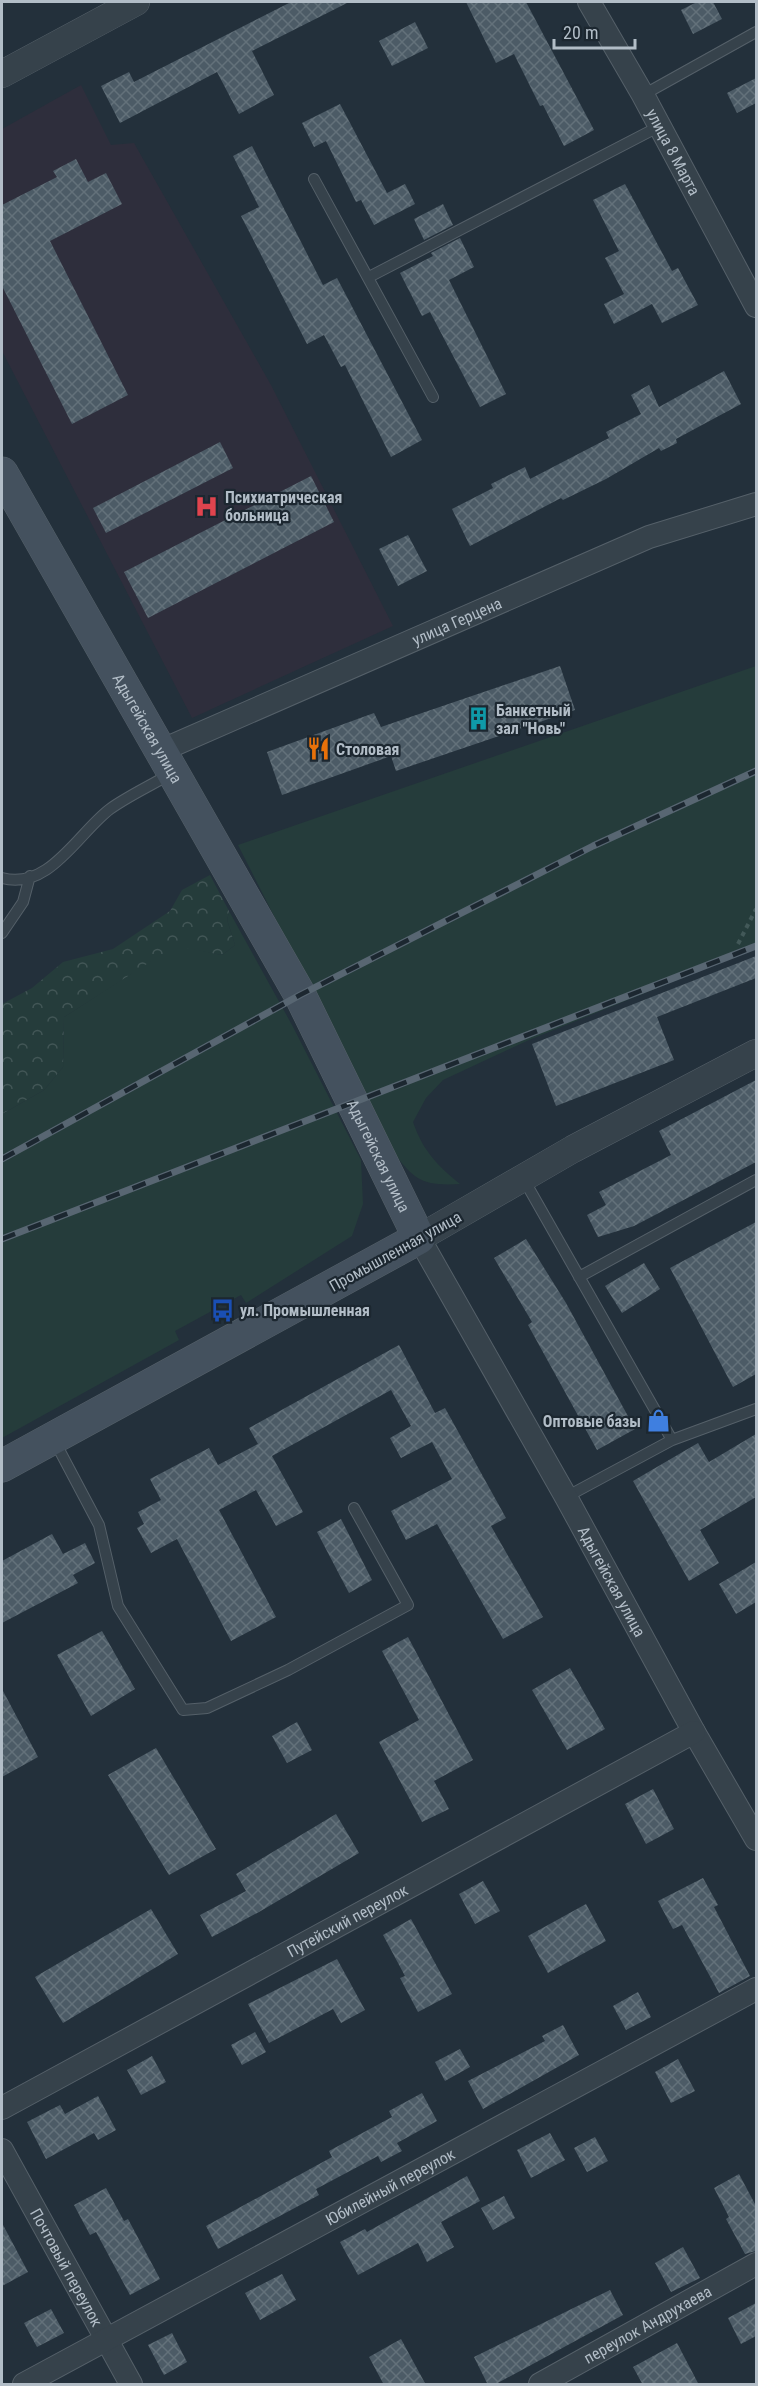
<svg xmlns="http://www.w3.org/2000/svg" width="758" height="2386" viewBox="0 0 758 2386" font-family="'Roboto Condensed',sans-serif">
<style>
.medical{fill:#2e2e3c}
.grass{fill:#253c3b}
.forest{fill:url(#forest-crowns)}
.building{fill:url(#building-cross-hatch)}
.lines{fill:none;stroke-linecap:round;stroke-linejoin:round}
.service-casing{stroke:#556069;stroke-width:12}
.minor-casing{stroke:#556069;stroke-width:24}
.tertiary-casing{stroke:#556069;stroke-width:28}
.secondary-casing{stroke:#556069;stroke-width:33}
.path{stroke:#425858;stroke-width:4;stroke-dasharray:4.5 4.5;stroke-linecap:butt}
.service{stroke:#36424b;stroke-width:10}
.minor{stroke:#36424b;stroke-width:22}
.tertiary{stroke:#36424b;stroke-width:27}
.secondary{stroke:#44515e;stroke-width:32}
.rail-casing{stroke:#586672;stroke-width:7}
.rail{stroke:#1c2730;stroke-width:4.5;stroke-dasharray:14;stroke-linecap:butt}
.labels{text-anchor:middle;stroke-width:4.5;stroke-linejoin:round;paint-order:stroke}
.street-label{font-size:16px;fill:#b2bdc7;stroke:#1c2730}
.poi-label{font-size:16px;font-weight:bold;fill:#b2bdc7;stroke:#1c2730;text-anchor:start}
</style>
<defs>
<pattern id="forest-crowns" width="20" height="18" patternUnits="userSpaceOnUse" patternTransform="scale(1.5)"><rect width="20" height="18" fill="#253c3b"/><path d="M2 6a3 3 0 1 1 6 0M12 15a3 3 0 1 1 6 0" fill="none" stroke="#425656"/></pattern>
<pattern id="building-cross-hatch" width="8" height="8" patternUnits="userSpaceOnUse" patternTransform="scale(1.5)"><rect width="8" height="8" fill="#4c5b66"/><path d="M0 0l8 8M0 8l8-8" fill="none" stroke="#63717a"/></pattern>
</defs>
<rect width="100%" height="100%" fill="#23303b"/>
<path class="medical" d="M81,85l30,60 23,-2 137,242 122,241 -201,92 -190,-367v-222z"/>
<path class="grass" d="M756,666v282l-227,92 -86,40 -17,18 -13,24c10,29 24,43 47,62 -36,2 -45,-3 -66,-31l-156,-308z
M229,911l63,114 69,135 2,44 -11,32 -106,67 -5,-8 -66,36 4,9 -177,98v-324l42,-24 19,-23 1,-50 111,-72 47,10 13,-10 -8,-25z"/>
<path class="forest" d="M210,875l19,36 -2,9 8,25 -13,10 -47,-9 -111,71 -1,50 -19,23 -42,24v-110l30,-16 31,-26 50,-13 57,-38 12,-21z"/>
<path class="building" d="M291,2h58l-97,49 22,44 -35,19 -22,-42 -97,51 -19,-37 28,-14 5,10z
M466,2h60l68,128 -30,16 -21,-41 -3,1 -26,-52 -18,9z
M697,2h16l9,17 -29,15 -12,-24z
M415,22l13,26 -36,18 -13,-25z
M756,78v25l-19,10 -10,-20z
M340,104l47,89 18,-9 10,20 -41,21 -13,-25 -5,2 -30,-61 -12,6 -12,-24z
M252,146l71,139 14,-7 85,162 -31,17 -46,-92 -4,2 -17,-32 -17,9 -66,-128 18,-9 -26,-51z
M76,159l12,23 18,-9 16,31 -72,37 78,154 -56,29 -70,-138v-81l55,-28 -4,-6z
M625,184l47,87 6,-3 20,37 -36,18 -10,-19 -38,20 -10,-20 20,-10 -19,-36 14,-7 -26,-51z
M443,204l10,21 -29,15 -10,-21z
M460,238l14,29 -25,13 57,114 -26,13 -50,-95 -8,4 -22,-43 33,-17 -2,-3z
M724,371l17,33 -65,35 1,4 -16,8 -2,-3 -53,31 -43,21 -2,-2 -91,48 -18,-37 41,-21 -2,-4 34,-17 5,12 79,-41 -3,-6 35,-18 -10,-19 18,-10 10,22z
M220,442l13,26 -127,65 -13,-25z
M311,476l23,46 -186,96 -24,-46z
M408,535l19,36 -29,15 -19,-37z
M560,666l15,44 -179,61 -5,-15 -109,39 -15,-43 107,-39 7,14z
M756,956v22l-99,39 17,43 -118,46 -24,-62z
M756,1080v82l-122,64 -36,11 -11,-22 19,-10 -7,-13 72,-37 -12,-24z
M756,1222v152l-23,13 -63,-119z
M526,1239l40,64 69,126 -38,21 -69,-125 4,-3 -38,-64z
M644,1263l16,26 -38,24 -17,-27z
M399,1345l36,68 10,-5 61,110 -15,8 52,91 -40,22 -66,-115 -31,16 -15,-29 61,-32 -20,-37 -31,16 -11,-20 21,-12 -20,-36 -119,66 31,56 -27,14 -20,-36 -37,20 57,107 -45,24 -54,-102 -26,14 -14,-25 7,-4 -6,-12 23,-12 -11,-21 59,-31 9,17 40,-21 -9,-16z
M756,1434v63l-56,33 19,33 -30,18 -56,-100 65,-38 11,19z
M341,1519l31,61 -23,13 -32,-61z
M52,1534l11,20 22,-11 10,20 -22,12 5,8 -76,40v-62z
M756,1562v40l-20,12 -17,-30z
M102,1631l33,58 -44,27 -34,-61z
M408,1637l65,123 -39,21 15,28 -27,13 -43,-80 40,-22 -37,-69z
M570,1668l35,61 -38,21 -35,-60z
M2,1689l36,68 -36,20z
M297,1722l15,28 -25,13 -15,-27z
M156,1748l60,101 -47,26 -61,-100z
M653,1789l21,40 -28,15 -21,-40z
M336,1814l23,39 -100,59 -47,25 -12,-22 46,-24 -10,-17z
M703,1878l15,27 -4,2 36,69 -31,17 -37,-68 -9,4 -15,-28z
M483,1881l17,30 -25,13 -16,-30z
M586,1904l20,37 -58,32 -20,-37z
M151,1909l27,45 -115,69 -28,-46z
M411,1919l41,75 -34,18 -18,-34 5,-2 -22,-41z
M337,1959l28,51 -24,13 -8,-14 -64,34 -21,-39z
M638,1992l13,25 -25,13 -13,-24z
M563,2025l16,30 -96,54 -15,-28 77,-40 -3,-5z
M255,2032l11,20 -24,13 -11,-20z
M460,2049l10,18 -25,14 -10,-19z
M152,2056l14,26 -25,13 -14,-25z
M678,2059l17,32 -24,12 -16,-31z
M422,2093l15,28 -40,22 5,8 -21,11 -3,-6 -62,33 3,6 -101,54 -12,-23 126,-69 -3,-6 63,-34 -3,-6z
M98,2096l18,34 -18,10 -4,-7 -48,26 -19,-37 33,-17 5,9z
M550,2133l15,27 -34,18 -14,-28z
M595,2137l13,24 -21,11 -13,-24z
M739,2174l17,32v45l-11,3 -19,-35 3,-2 -15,-29z
M467,2176l13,25 -39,21 13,25 -27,15 -9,-19 -60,32 -18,-33 25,-13 2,3z
M106,2188l18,33 4,-2 32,60 -30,16 -34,-63 -6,3 -16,-30z
M504,2196l11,22 -22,12 -12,-22z
M2,2223l26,49 -26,14z
M683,2247l17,31 -29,14 -16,-29z
M282,2274l14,26 -36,20 -15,-27z
M610,2290l13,25 -129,70h-6l-14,-28z
M756,2303v33l-15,8 -13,-26z
M51,2309l13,24 -27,14 -13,-24z
M172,2333l15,29 -23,13 -16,-30z
M401,2339l25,46h-42l-15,-28z
M677,2343l22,42h-56l-10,-18z"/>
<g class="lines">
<defs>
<path id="service" d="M643,95l113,-63
M314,179l119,218
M369,277l291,-151
M2,878c47,13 76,-45 108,-69 18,-13 40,-23 60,-35
M2,933l21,-31 7,-26
M523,1178l149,262 84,-31
M579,1277l177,-97
M54,1440l45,85 19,81 65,104 24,-2 81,-38 120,-65 -54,-97
M566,1497l106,-57"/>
<g id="minor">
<path id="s1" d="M589,2l54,93 113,211"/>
<path id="s2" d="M160,751l489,-214 107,-33"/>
<path id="s3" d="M419,1238l147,259 128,235 62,107"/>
<path id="s4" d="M2,2108l692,-376"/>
<path id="s5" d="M2,2150l129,234"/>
<path id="s6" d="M24,2384l732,-395"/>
<path id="s7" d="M540,2384l216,-120"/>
</g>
<path id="tertiary" d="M2,74l134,-72
M419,1238l154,-89 183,-96"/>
<g id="secondary">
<path id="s8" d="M2,473l298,522 119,243 -417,228"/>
</g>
</defs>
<use href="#service" class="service-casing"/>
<use href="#minor" class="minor-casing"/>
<use href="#tertiary" class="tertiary-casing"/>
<use href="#secondary" class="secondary-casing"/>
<path class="path" d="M738,944l18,-35"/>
<use href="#service" class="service"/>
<use href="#minor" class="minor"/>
<use href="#tertiary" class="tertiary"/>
<use href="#secondary" class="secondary"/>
<defs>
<path id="rail" d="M2,1159l298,-164 293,-149 163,-75
M2,1239l754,-293"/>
</defs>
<use href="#rail" class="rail-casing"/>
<use href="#rail" class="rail"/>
</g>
<defs>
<symbol id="hospital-bare" viewBox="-9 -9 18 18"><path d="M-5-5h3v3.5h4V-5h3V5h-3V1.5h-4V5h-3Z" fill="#e0444e" stroke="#1c2730" stroke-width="2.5" paint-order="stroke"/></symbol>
<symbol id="building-bare" viewBox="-9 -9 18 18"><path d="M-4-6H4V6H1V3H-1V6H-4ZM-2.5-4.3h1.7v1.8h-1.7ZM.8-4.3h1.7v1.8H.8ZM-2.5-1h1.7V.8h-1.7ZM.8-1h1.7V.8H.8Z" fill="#0f9aa8" stroke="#1c2730" stroke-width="2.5" paint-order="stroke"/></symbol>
<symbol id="restaurant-bare" viewBox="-9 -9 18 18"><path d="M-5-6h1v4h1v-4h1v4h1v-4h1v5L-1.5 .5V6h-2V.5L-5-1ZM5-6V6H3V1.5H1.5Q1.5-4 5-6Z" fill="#e8710a" stroke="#1c2730" stroke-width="2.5" paint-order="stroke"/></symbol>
<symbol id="bus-bare" viewBox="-9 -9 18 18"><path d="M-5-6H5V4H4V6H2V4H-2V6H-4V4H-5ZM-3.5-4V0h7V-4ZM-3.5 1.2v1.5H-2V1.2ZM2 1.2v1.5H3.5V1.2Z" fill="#1a4fb4" stroke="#1c2730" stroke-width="2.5" paint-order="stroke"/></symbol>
<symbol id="shop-bare" viewBox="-9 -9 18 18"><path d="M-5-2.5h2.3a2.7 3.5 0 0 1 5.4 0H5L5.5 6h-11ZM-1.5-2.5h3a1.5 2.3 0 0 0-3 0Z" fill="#3f7fe0" stroke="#1c2730" stroke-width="2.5" paint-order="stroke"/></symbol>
</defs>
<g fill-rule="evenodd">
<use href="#hospital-bare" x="190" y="490" width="33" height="33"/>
<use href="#building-bare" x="462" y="702" width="33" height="33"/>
<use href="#restaurant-bare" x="302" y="732" width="33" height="33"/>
<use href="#bus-bare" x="206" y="1294" width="33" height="33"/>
<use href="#shop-bare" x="642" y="1404" width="33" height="33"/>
</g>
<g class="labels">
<g class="street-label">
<text dy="6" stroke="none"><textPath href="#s1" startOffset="172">улица 8 Марта</textPath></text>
<text dy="6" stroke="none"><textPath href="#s2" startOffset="324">улица Герцена</textPath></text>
<text dy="6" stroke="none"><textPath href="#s8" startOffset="294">Адыгейская улица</textPath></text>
<text dy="6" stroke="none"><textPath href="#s8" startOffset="780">Адыгейская улица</textPath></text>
<text transform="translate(395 1251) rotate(-29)" y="6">Промышленная улица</text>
<text dy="6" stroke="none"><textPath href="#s3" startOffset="394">Адыгейская улица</textPath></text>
<text dy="6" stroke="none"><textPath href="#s4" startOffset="393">Путейский переулок</textPath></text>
<text dy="6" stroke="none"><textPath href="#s6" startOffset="416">Юбилейный переулок</textPath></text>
<text dy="6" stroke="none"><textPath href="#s5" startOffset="134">Почтовый переулок</textPath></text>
<text dy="6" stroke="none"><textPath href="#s7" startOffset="123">переулок Андрухаева</textPath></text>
</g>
<g class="poi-label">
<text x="225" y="503">Психиатрическая<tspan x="225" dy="18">больница</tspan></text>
<text x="496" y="716">Банкетный<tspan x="496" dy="18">зал "Новь"</tspan></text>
<text x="336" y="755">Столовая</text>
<text x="240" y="1316">ул. Промышленная</text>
<text x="641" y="1427" text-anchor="end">Оптовые базы</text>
</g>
</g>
<rect width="758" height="2386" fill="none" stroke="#b2bdc7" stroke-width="6"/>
<path d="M554 39v9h81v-9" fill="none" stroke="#b2bdc7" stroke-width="3"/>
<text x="563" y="39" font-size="18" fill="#b2bdc7" stroke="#1c2730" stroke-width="4.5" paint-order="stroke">20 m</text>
</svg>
